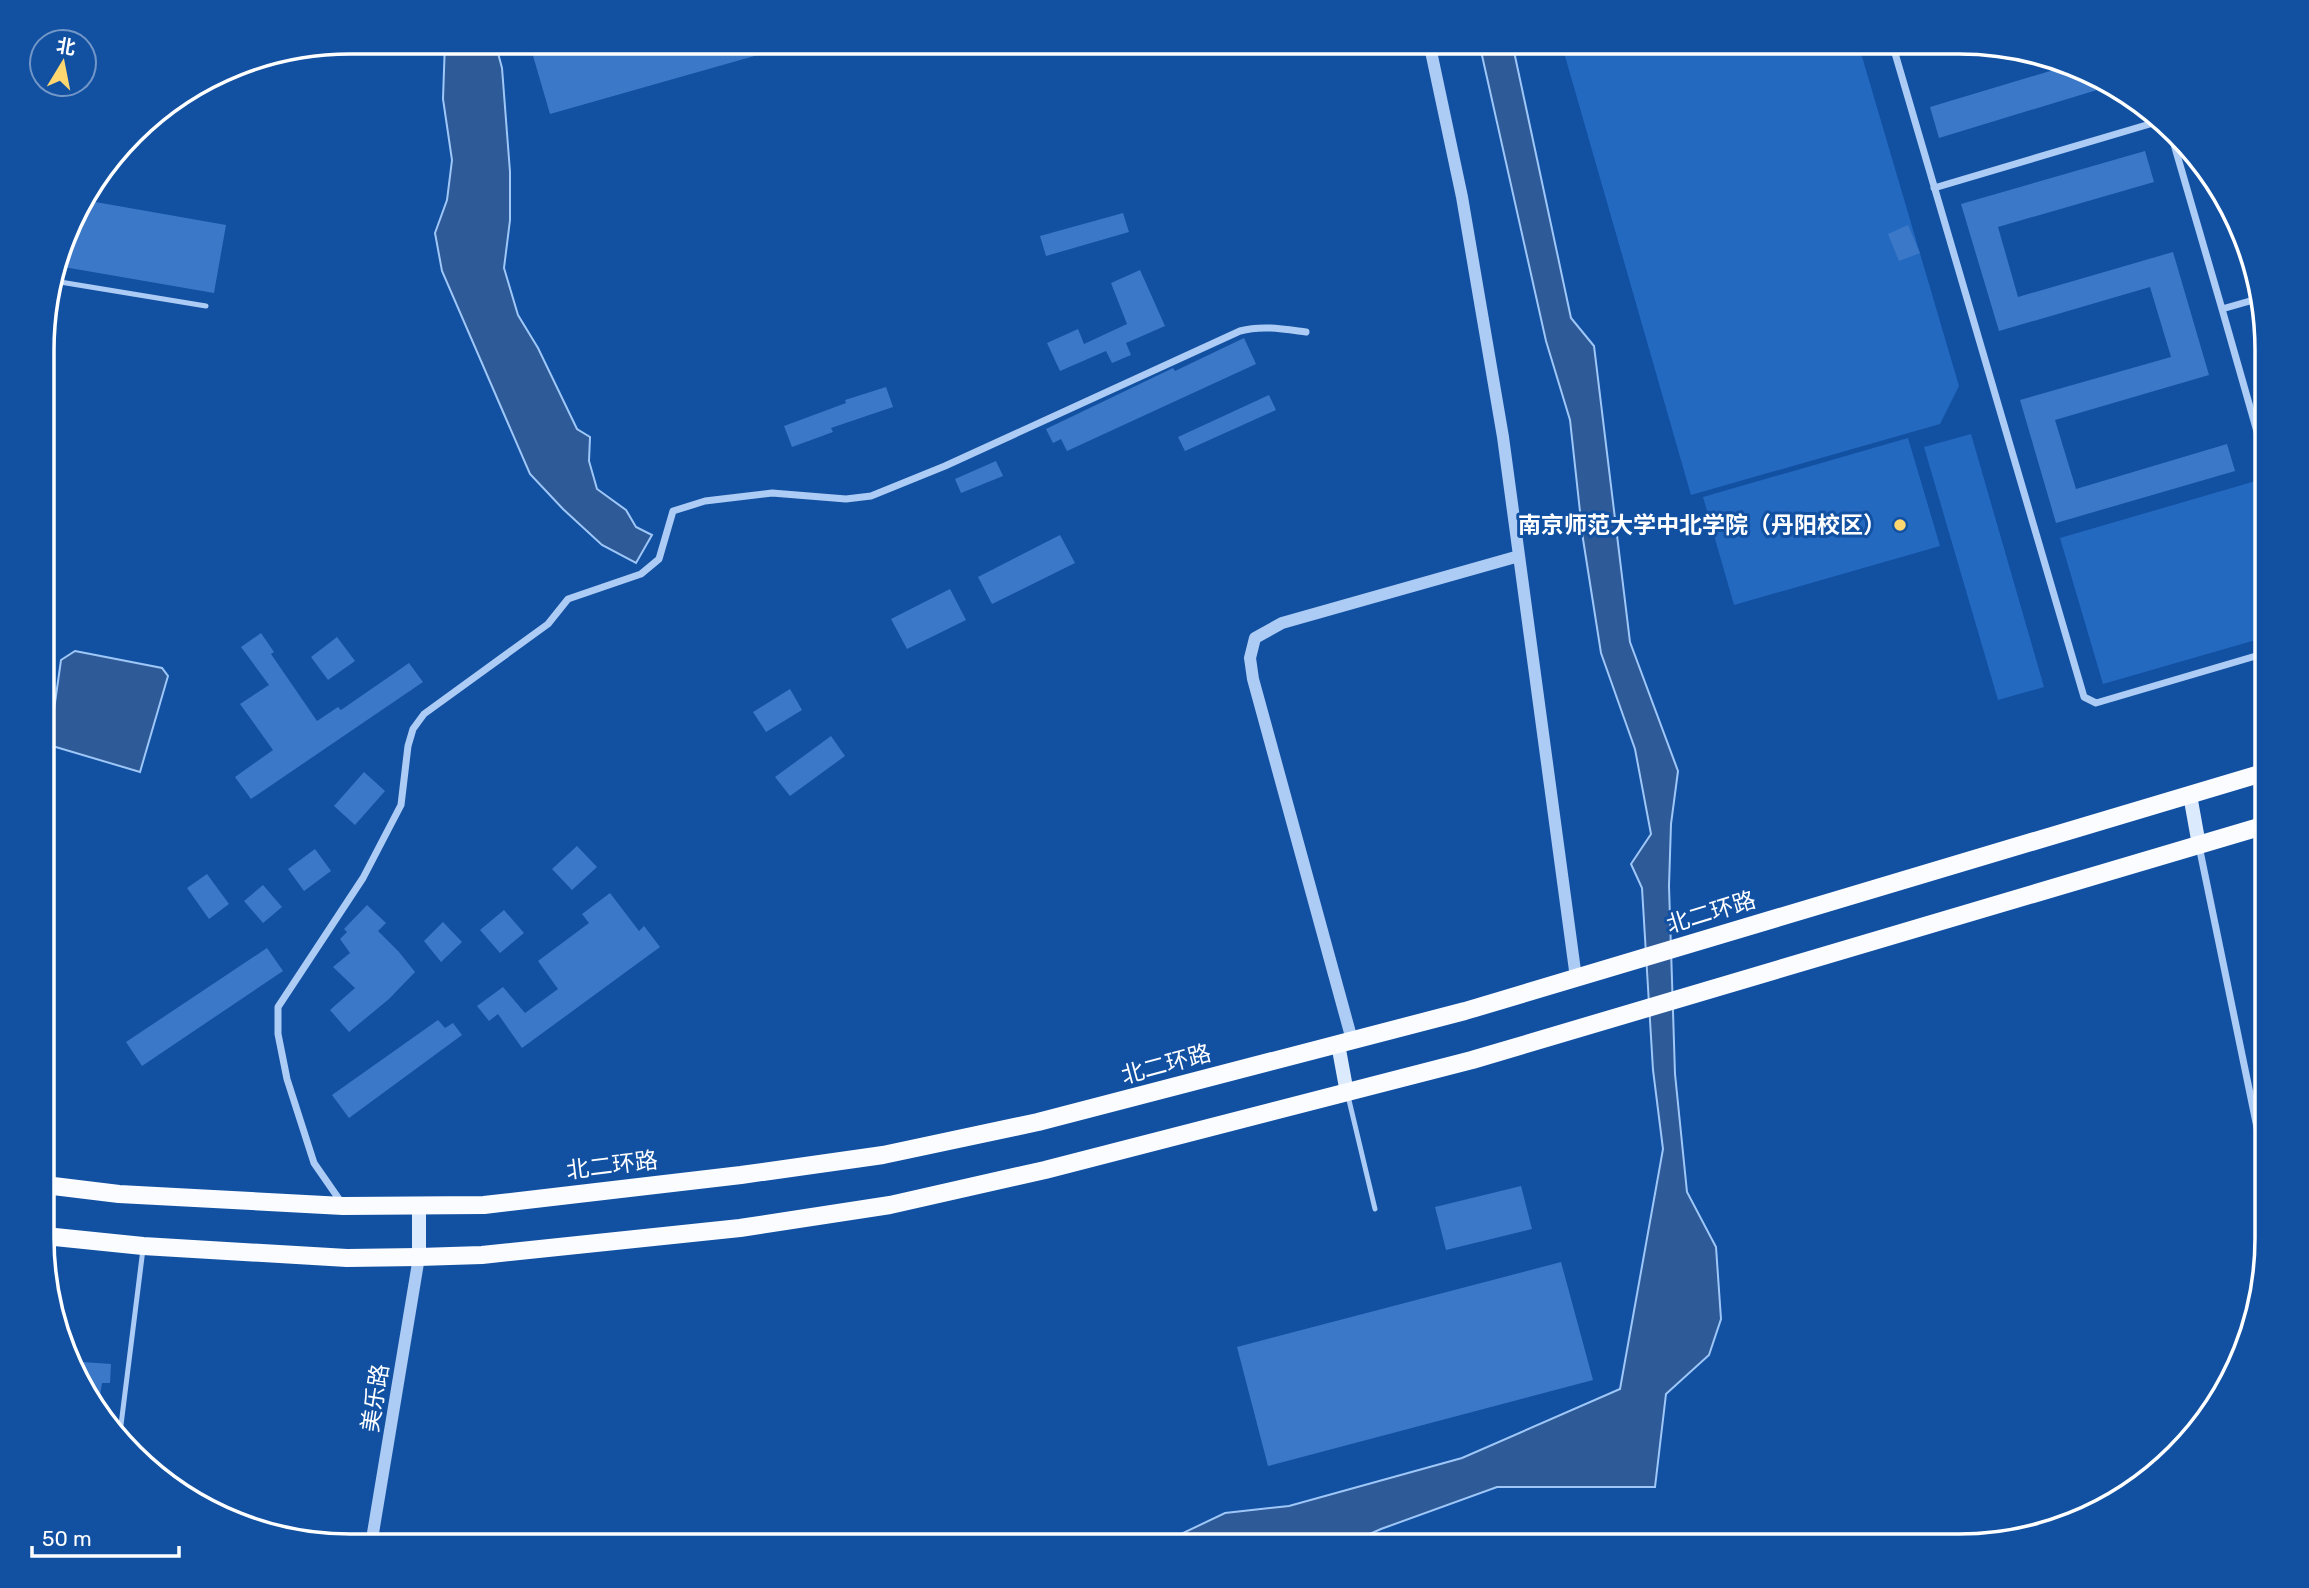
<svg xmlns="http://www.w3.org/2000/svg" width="2309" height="1588" viewBox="0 0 2309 1588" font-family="Rubik,'Noto Sans SC',sans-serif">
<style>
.green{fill:#2469c0}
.water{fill:#2e5a97;stroke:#9ec7f8;stroke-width:2}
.building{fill:#3b78c8}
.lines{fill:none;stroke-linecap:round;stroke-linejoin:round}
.service{stroke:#acccf5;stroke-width:5}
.minor{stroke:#acccf5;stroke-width:7}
.tertiary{stroke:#acccf5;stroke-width:12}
.secondary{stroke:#dceafe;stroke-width:14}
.primary{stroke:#fafcff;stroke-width:18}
.poi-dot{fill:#ffd770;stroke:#1250a2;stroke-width:2.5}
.labels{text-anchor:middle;stroke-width:6;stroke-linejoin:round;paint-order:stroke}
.poi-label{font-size:23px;font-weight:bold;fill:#fff;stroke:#1250a2;text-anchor:end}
.street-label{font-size:23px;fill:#fff;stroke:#1250a2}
.rim{fill:none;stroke:#fff;stroke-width:3.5}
</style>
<rect width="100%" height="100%" fill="#1250a2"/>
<path class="green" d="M1561,42l297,1 101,343 -19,38 -249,71z
M1971,434l73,253 -46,13 -74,-253z
M1908,438l32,108 -206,59 -31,-108z
M2266,478v159l-163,47 -43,-146z"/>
<path class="water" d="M445,42h50l7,26 8,104v48l-6,48 14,47 20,33 39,81 13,8 -1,24 8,28 29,21 10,17 16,8 -16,28 -34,-18 -39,-36 -33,-35 -88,-203 -7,-38 12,-33 5,-40 -9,-61z
M1479,42h33l59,276 23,28 36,296 48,129 -7,53 -2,62 6,188 12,118 29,55 5,72 -12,36 -43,39 -11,93h-158l-116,42 -38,17h-187l69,-33 64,-7 173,-48 158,-69 43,-240 -10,-79 -11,-182 -11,-24 20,-30 -16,-85 -34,-96 -18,-114 -13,-119 -24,-79z
M75,651l87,17 6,8 -28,96 -91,-27 12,-85z"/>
<path class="building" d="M529,42h256l1,5 -236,67z
M2070,65l40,21 -171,52 -9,-31z
M2145,151l9,31 -156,45 20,70 155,-45 36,123 -154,45 21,69 151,-45 8,27 -179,52 -36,-123 151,-43 -21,-70 -151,44 -38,-127z
M84,200l142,25 -12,68 -156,-27 16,-52z
M1123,213l6,19 -83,24 -6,-20z
M1908,225l12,28 -21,8 -11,-27z
M1140,270l25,56 -39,17 5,12 -19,8 -6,-12 -46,20 -13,-28 31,-14 6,15 43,-20 -16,-41z
M1244,338l12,26 -189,87 -6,-12 -8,4 -7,-14 127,-61 2,3z
M886,387l7,20 -62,21 2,4 -41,15 -8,-21 62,-23 -1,-3z
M1269,395l7,15 -91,41 -7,-14z
M996,461l7,15 -42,17 -6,-14z
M1060,535l15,28 -83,41 -14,-27z
M950,589l16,31 -59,29 -16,-30z
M261,633l13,19 -3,2 46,67 21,-14 3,3 68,-47 14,19 -172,117 -16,-22 38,-27 -33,-46 29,-19 -28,-38z
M337,637l18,24 -27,19 -17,-23z
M790,689l12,21 -36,22 -13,-20z
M831,736l14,20 -55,40 -15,-19z
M364,772l21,19 -30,34 -21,-19z
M577,846l20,21 -25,23 -20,-21z
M315,849l16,22 -27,20 -16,-22z
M207,874l22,30 -20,15 -22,-31z
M263,885l19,22 -19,16 -19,-22z
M610,893l29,38 5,-5 16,21 -138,101 -24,-34 -9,7 -12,-15 26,-19 22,26 33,-24 -20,-28 51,-38 -7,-9z
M367,905l19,18 -8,8 21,21 16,20 -26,27 -40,33 -19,-22 25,-22 -22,-21 17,-14 -10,-14 7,-7 -3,-3z
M504,910l20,23 -24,20 -20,-23z
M443,922l19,20 -21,20 -17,-21z
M267,948l16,23 -141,95 -16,-24z
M438,1020l7,8 8,-5 9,12 -113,83 -17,-23z
M1521,1186l11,43 -86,21 -11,-43z
M1561,1262l32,118 -325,86 -31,-119z
M82,1362l29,2 -1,19h-8l-4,25 -15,-16 -2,-7z"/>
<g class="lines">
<path class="service" d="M54,281l152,25
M1348,1096l27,113
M120,1433l23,-184"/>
<path class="minor" d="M1892,43l192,654 12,6 170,-50
M2171,134l51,175
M1934,188l226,-67
M2257,299l-35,10 44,154
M2199,846l67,325
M341,1202l-27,-39 -27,-84 -9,-45v-27l85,-129 38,-73 7,-59 5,-17 11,-15 124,-90 20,-25 73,-25 18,-15 14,-48 32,-10 67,-8 74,6 25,-3 74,-30 295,-135c22,-6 43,-2 66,1"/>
<path class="tertiary" d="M1429,42l33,155 41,240 73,541
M1352,1040l-99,-361 -3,-21 5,-20 27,-15 237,-67
M371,1545l48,-288"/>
<path class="secondary" d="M2190,795l9,50
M1338,1044l9,49
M419,1205v52"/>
<path class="primary" d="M45,1185l74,9 224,12 141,-1 257,-30 142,-20 155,-33 427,-111 801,-239
M45,1236l98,10 204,12 72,-1 63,-2 258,-27 150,-23 155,-35 427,-110 794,-235"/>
</g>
<circle class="poi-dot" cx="1900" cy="525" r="7"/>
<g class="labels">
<g class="poi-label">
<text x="1886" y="533">南京师范大学中北学院（丹阳校区）</text>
</g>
<g class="street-label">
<text transform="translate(1711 912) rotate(-17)" y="8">北二环路</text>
<text transform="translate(1166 1064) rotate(-15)" y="8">北二环路</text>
<text transform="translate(612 1165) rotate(-7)" y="8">北二环路</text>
<text transform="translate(375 1398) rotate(-81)" y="8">美乐路</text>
</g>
</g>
<path d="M0 0H2309V1588H0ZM350 54H1959A296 296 0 0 1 2255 350V1238A296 296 0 0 1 1959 1534H350A296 296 0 0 1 54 1238V350A296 296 0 0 1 350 54Z" fill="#1250a2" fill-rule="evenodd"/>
<path class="rim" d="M350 54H1959A296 296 0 0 1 2255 350V1238A296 296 0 0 1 1959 1534H350A296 296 0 0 1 54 1238V350A296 296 0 0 1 350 54Z"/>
<g transform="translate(63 63) rotate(10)"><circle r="33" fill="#1250a2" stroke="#7196c7" stroke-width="2"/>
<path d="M0-5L12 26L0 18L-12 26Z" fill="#ffd770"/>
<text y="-10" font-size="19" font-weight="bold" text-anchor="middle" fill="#ffffff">北</text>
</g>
<path d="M32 1546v10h147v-10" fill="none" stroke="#ffffff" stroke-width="3.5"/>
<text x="42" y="1546" font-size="21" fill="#ffffff" stroke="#1250a2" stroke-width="5" paint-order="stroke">50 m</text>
</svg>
